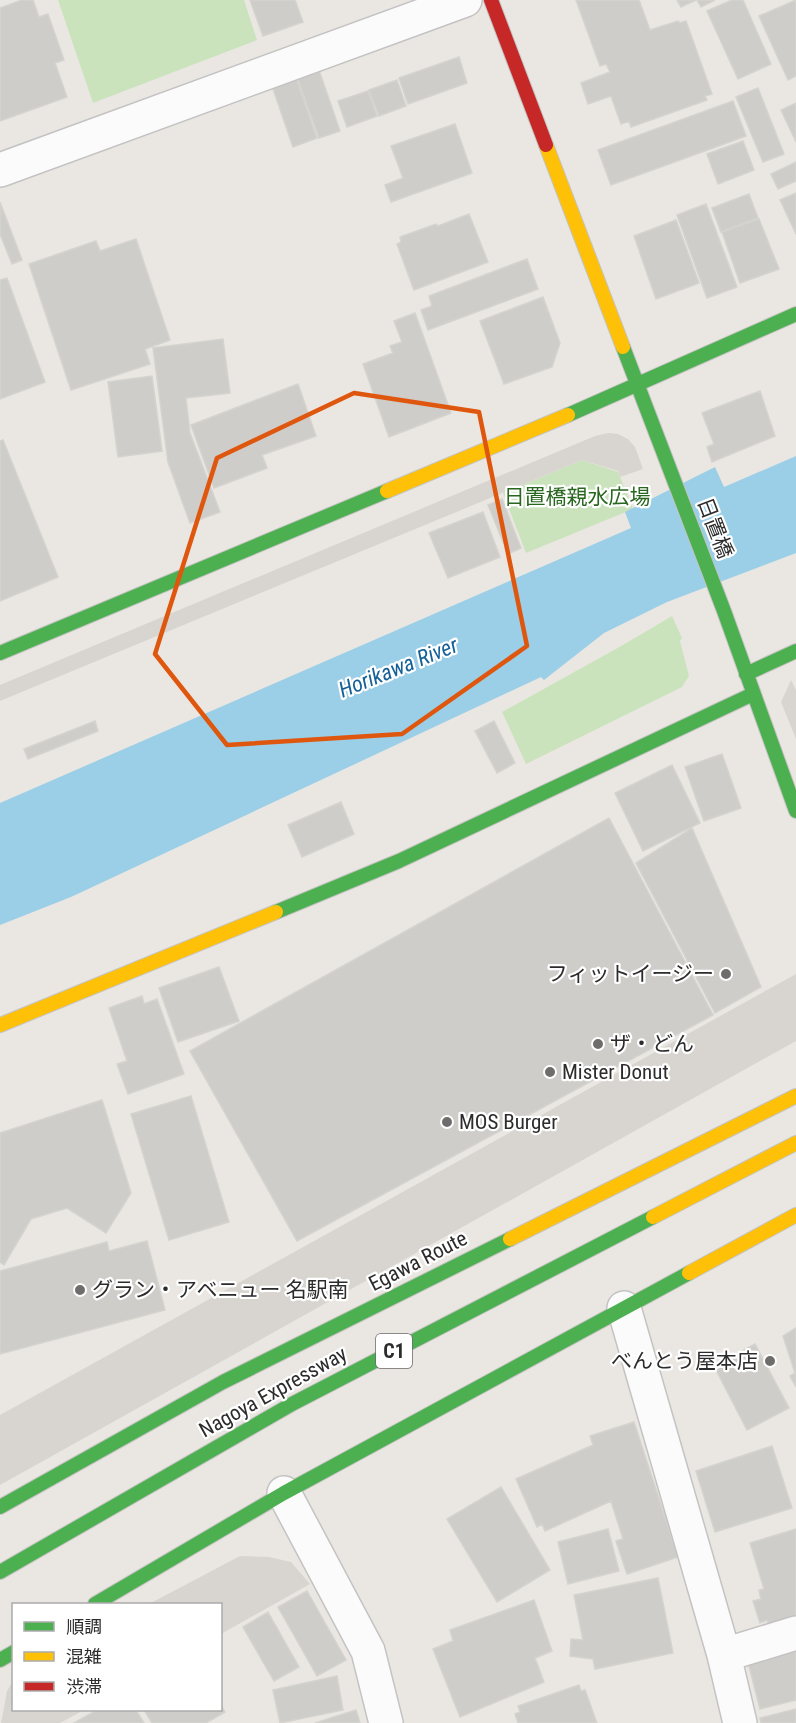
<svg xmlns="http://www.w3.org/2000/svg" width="796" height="1723" viewBox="0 0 796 1723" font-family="'Roboto Condensed','Noto Sans JP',sans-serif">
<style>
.green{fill:#cbe3bd}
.plaza{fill:#d8d5d0}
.water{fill:#9bcee7}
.building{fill:#cfcdc9;stroke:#d5d3ce;stroke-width:1.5}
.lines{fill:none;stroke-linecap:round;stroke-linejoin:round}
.street-casing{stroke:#c4c3c3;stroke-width:36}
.fast-casing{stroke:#c4c3c3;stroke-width:16}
.slow-casing{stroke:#c4c3c3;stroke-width:16}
.jam-casing{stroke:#c4c3c3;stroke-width:16}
.street{stroke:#fcfbfb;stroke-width:33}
.fast{stroke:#4caf50;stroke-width:14}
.slow{stroke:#ffc107;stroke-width:14}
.jam{stroke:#c62828;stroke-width:14}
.marked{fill:none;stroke:#df570e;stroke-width:4.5;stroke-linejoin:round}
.poi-dot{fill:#6e6d6c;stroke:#fff;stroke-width:2}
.labels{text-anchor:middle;stroke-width:4.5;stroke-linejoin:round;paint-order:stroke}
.shield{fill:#fff;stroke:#6b6b6b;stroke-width:1.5}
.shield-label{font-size:20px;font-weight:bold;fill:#2c2c2c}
.park-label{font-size:21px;fill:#29661f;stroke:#fff}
.street-label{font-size:21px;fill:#2c2c2c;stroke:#fff}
.poi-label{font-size:21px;fill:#2c2c2c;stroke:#fff;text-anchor:start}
.water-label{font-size:22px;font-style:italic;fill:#156197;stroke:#fff}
</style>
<rect width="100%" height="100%" fill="#eae7e2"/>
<path class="green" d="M58,0h186l13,40 -164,63z
M582,460l36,12 15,37 -107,44 -23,-60z
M672,616l10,22 -2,3 9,35 -7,11 -156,77 -24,-52 121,-67z"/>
<path class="plaza" d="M608,433l10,1 10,5 7,8 8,22 -23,8 -2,-6 -36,-11 -582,241v-16l595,-249z
M791,680l5,10v49l-15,-37z
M796,974v67l-796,444v-70z
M240,1556l29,1 22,5 19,22 -89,50 -1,-30h-71z
M13,1681l1,29h70l-24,13h-59l6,-32z"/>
<path class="water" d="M796,456v97l-129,49 -63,31 -60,47 -3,-3 -470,220 -71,28v-122l631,-275 -6,-16 90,-45 9,20z"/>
<path class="building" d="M22,0h11l6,17 9,-3 16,46 -9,3 12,34 -67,24v-113z
M250,0h45l8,22 -40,14z
M576,0h63l11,30 28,-9 2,2 6,-2 26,73 -7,2 2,4 -76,27 -2,-6 -8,3 -10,-28 -23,8 -7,-21 29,-11 -4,-8 -6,2z
M677,0h19l-15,7z
M697,0h18l-14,7z
M732,0h11l28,64 -33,15 -31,-68z
M796,0v76l-8,4 -29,-64z
M459,57l8,26 -59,21 -9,-26z
M319,70l21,61 -21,7 -22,-61z
M296,78l21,60 -24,9 -21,-61z
M397,80l9,26 -27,10 -10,-26z
M758,88l26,66 -21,8 -27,-65z
M368,91l9,25 -30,11 -9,-26z
M733,101l13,35 -135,49 -13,-35z
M796,103v39l-15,-32z
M455,124l17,49 -81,29 -6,-17 18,-7 -12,-32z
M743,141l11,29 -36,14 -11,-30z
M796,162v19l-18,8 -7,-15z
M796,193v41l-16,-34z
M749,194l9,24 -37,14 -9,-24z
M0,202l22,58 -10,4 -12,-30z
M706,204l31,83 -30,11 -30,-83z
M469,214l19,48 -74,28 -17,-46 4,-2 -1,-5 36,-13 2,2z
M759,219l20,50 -39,14 -18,-51z
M676,220l23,63 -43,16 -22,-63z
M136,239l34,101 -25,9 5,15 -79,26 -42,-126 67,-23 4,10z
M527,259l11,30 -110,41 -7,-20 11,-4 -3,-10z
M7,278l38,104 -45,17v-119z
M543,297l17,46 -8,24 -48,17 -24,-63z
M415,313l36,100 -62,24 -26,-73 30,-11 -3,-7 12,-4 -8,-21z
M223,339l7,54 -44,5 4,35 30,79 -30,11 -22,-61 -15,-114z
M152,376l10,75 -44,6 -10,-75z
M298,384l18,52 -54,19 5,13 -53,20 -23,-63z
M760,391l15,45 -63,26 -5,-15 7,-3 -12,-31z
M3,440l55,137 -58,24v-160z
M502,499l19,49 -13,6 -20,-49z
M483,512l17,45 -52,21 -19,-45z
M95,721l3,10 -70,28 -4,-10z
M494,721l21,42 -18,10 -22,-42z
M722,754l19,54 -37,13 -19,-54z
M672,765l28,58 -57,28 -28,-58z
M341,802l13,32 -52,23 -14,-32z
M609,818l104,197 -416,226 -107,-190z
M692,828l69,159 -46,26 -79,-150z
M219,967l20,54 -61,21 -19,-54z
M142,996l2,8 13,-5 27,75 -56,20 -11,-30 10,-3 -18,-53z
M191,1096l38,126 -60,18 -38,-126z
M102,1100l29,93 -25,40 -39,-25 -36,11 -27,46 -4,-3v-129z
M147,1241l18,69 -165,44v-83l107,-29 2,9z
M796,1328v59l-6,-11 5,-3 -12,-37z
M755,1344l34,64 -42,22 -33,-64z
M634,1422l44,135 -51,17 -11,-33 7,-2 -12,-38 -66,30 -3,-7 -5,3 -21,-48 77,-34 -3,-9z
M772,1446l20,62 -77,24 -19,-61z
M501,1487l49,83 -53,32 -50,-83z
M608,1529l11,42 -51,13 -10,-42z
M796,1529v87l-27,9 -2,-5 -7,3 -7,-22 8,-2 -2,-9 5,-1 -14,-46z
M658,1578l15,75 -78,16 -2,-10 -23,-3 1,-17 12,1 -9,-45z
M307,1591l39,69 -29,16 -39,-69z
M534,1600l18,51 -17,7 9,24 -84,35 -27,-68 20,-8 -3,-11z
M268,1612l31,55 -25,14 -31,-54z
M796,1650v50l-36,9 -12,-47z
M337,1676l6,34 -63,13 -7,-33z
M579,1685l2,6 4,-1 12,33h-79l-3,-9 5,-2 -2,-6z
M220,1704l5,8 -19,11h-54l-8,-13h76z
M796,1709v14h-35l-1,-5z
M97,1710h39l8,13h-70z
M356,1710l4,13h-45z"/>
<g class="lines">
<defs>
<path id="street" d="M0,170l465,-170
M624,1308l100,347 16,68
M284,1493l84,158 18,72
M724,1655l72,-22"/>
<path id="fast" d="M623,347l101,264 72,200
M568,415l228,-101
M0,653l387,-162
M746,674l50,-23
M276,912l123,-51 354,-167
M0,1507l223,-125 287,-143
M0,1572l292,-168 361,-187
M95,1604l189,-111 405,-220
M0,1660l14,-8"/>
<path id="slow" d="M546,145l77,202
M387,491l181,-76
M0,1025l276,-113
M653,1217l143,-74
M510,1239l286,-143
M689,1273l107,-58"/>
<path id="jam" d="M491,0l55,145"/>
</defs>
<use href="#street" class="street-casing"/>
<use href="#fast" class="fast-casing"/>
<use href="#slow" class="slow-casing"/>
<use href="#jam" class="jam-casing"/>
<use href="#street" class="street"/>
<use href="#fast" class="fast"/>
<use href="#slow" class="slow"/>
<use href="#jam" class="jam"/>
</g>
<path class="marked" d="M354,393l125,19 48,234 -125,88 -175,11 -72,-91 62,-196z"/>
<g class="poi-dot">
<circle cx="726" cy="974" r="6"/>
<circle cx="598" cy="1044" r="6"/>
<circle cx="550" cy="1072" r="6"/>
<circle cx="447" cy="1122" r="6"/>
<circle cx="80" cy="1290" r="6"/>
<circle cx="770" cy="1361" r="6"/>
</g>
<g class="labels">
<rect class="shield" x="376" y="1334" width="36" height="34" rx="4.5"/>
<g class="shield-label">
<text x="394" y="1358">C1</text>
</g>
<g class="park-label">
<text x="577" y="504">日置橋親水広場</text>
</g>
<g class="street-label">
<text transform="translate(715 528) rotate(69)" y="7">日置橋</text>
<text transform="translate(418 1261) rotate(-27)" y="7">Egawa Route</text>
<text transform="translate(273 1392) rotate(-29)" y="7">Nagoya Expressway</text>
</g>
<g class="poi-label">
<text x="714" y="981" text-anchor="end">フィットイージー</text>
<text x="610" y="1051">ザ・どん</text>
<text x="562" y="1079">Mister Donut</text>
<text x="459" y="1129">MOS Burger</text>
<text x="92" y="1297">グラン・アベニュー 名駅南</text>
<text x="758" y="1368" text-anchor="end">べんとう屋本店</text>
</g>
<g class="water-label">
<text transform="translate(398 667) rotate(-22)" y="8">Horikawa River</text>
</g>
</g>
<rect x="12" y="1603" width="210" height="108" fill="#ffffff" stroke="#ababab" stroke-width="1.5"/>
<rect x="24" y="1622" width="30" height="9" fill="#4caf50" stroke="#ababab" stroke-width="1.5"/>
<text x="66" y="1633" font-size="18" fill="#2c2c2c">順調</text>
<rect x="24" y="1652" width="30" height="9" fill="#ffc107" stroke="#ababab" stroke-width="1.5"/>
<text x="66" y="1663" font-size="18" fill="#2c2c2c">混雑</text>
<rect x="24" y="1682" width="30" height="9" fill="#c62828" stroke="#ababab" stroke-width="1.5"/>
<text x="66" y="1693" font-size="18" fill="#2c2c2c">渋滞</text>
</svg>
